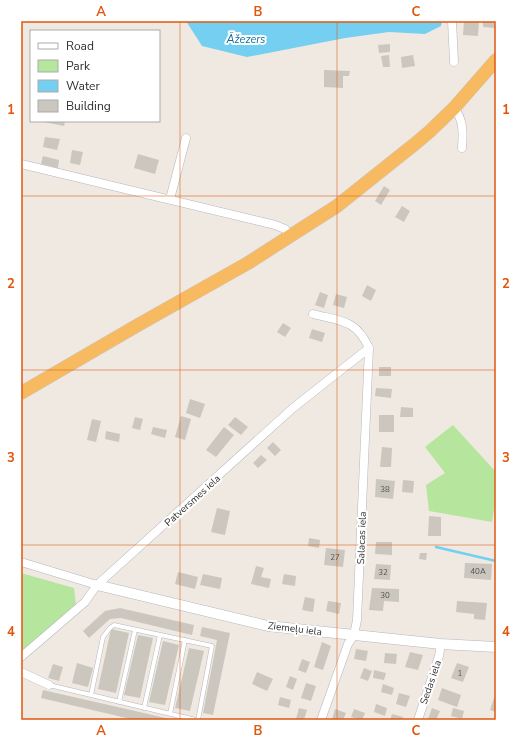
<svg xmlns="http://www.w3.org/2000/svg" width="517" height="741" viewBox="0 0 517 741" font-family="'Nunito Sans',sans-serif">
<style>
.green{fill:#b6e59e}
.water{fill:#75cff0}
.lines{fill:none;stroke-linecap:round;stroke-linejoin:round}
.stream{stroke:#75cff0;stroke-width:2.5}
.building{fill:#cbc7bf}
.service-casing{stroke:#b4b7c1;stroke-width:5}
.minor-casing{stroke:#b4b7c1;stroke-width:9}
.tertiary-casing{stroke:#b4b7c1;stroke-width:11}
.trunk-casing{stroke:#c9c9c9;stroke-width:14}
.service{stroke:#fff;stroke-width:4}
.minor{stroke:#fff;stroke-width:8}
.tertiary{stroke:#fff;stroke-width:10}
.trunk{stroke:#f8ba60;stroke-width:13}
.grid{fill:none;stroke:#df570e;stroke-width:1;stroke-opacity:0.55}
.labels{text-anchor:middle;stroke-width:4;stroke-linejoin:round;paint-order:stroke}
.number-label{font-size:8px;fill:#555452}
.street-label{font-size:10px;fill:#2e2e2e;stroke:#fff}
.water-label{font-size:11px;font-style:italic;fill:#0d6fa3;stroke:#fff}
.neatline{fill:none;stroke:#df570e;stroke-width:1.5}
.grid-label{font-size:13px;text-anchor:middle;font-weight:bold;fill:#df570e}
</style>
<rect width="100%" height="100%" fill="#efe9e1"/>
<path class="green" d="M453,425l43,47v26l-4,24 -63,-11 -3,-26 19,-12 -20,-26z
M21,573l53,15 2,17 -55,46z"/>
<path class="water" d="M186,21h256l-1,5 -16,8 -36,-2 -44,6 -98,19 -45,-11z"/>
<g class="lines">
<path class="stream" d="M436,547l60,14"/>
</g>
<path class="building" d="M464,21h15l-1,15 -15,-1z
M483,21h11v7l-11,-1z
M390,44v8l-11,1 -1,-8z
M389,55l1,12h-7l-2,-11z
M413,55l2,11 -13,2 -1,-11z
M324,70l26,1 -1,5h-6v12l-19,-1z
M39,121h26l-1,5z
M45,137l15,2 -3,11 -14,-3z
M72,150l11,2 -3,13 -10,-2z
M138,154l21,6 -4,14 -21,-6z
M43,156l16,4 -1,8 -17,-4z
M384,186l6,4 -9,15 -6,-4z
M402,206l8,5 -6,11 -9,-5z
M367,285l9,5 -5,11 -9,-5z
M320,292l8,3 -4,13 -9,-3z
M336,294l11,3 -3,11 -11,-3z
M283,323l8,5 -6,9 -8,-5z
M312,329l13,4 -3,9 -13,-4z
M379,367h12v9h-12z
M376,388l16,1 -1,9 -16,-2z
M190,399l15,5 -5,14 -14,-5z
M401,407l12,1v9h-13z
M379,415h15v17h-15z
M181,416l10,3 -6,21 -10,-3z
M135,417l8,2 -3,11 -8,-2z
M235,417l13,10 -7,8 -13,-10z
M92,419l9,2 -5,21 -9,-2z
M153,427l14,3 -2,8 -14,-4z
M224,427l10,8 -18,22 -10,-7z
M106,431l14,3 -1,8 -14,-3z
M273,442l8,8 -6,6 -8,-8z
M382,447l10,1 -1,19h-11z
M261,455l6,5 -9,8 -5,-5z
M376,479l19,2 -2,18 -18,-2z
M403,480l11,1 -1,12 -11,-1z
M217,508l13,3 -5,24 -14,-3z
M429,516l12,1v19h-13z
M309,538l11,2 -1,8 -11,-2z
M376,542h16v13l-17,-1z
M326,548l19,2 -2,17 -19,-2z
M420,553h7l-1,7 -7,-1z
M465,563l27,1 -1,16 -27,-2z
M376,564l15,1 -1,15 -16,-1z
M256,566l8,2 -3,9 10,2 -2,9 -18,-4z
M178,572l20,5 -3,12 -20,-5z
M203,574l19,4 -2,11 -20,-4z
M284,574l12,2 -1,10 -13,-2z
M372,588l27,1v13l-15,-1 -1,10 -14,-1z
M305,597l10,2 -2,13 -11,-2z
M328,601l13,2 -2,11 -13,-3z
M457,601l30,2 -2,17 -11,-1v-5l-18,-2z
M120,608l74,17 -2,10 -71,-17 -11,1 -21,19 -6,-7 22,-20z
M202,627l28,6 -17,82 -10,-2 14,-73 -17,-4z
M111,629l18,4 -13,60 -18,-4z
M138,635l15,3 -13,60 -16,-3z
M163,641l16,4 -14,60 -16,-3z
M322,642l9,4 -8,24 -9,-3z
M189,648l15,3 -14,60 -15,-3z
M356,649l12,2 -2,10 -12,-2z
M410,652l13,3 -5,15 -13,-3z
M385,653l12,1 -1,10 -12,-1z
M302,659l8,3 -4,11 -8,-3z
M77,663l16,5 -5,19 -16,-4z
M457,663l12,4 -6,15 -12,-4z
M53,664l10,3 -4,14 -11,-3z
M364,668l8,3 -4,10 -8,-3z
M374,670l12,3 -2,7 -11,-2z
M257,672l16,7 -6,12 -15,-7z
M290,676l7,3 -4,11 -7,-3z
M306,683l10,3 -5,15 -10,-3z
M383,684l11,4 -2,7 -11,-3z
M442,688l19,7 -4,12 -19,-7z
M43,690l127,29v1h-35l-94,-22z
M496,692v20l-6,-2z
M399,693l11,3 -4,11 -10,-3z
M280,697l11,3 -2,8 -11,-3z
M376,704l11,4 -2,8 -11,-4z
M299,708l8,2 -3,10 -8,-1z
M432,708l8,3 -4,9 -8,-1z
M453,708l11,3 -2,8 -11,-3z
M335,709l11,4 -3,7h-11z
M354,709l11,4 -3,7 -11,-3z
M392,714l11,3 -1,3h-12z"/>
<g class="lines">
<defs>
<path id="service" d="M49,685l147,35
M91,695l12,-58 7,-9 4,-3 98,21 -14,74
M119,702l16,-72
M144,708l16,-73
M170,714l15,-74"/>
<path id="minor" d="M452,21l2,41
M454,108c10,12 9,26 8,40
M21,164l254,61 10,4 5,7
M170,199l16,-61
M313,314c27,7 43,5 56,34l-12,272 -3,15 -6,9 -27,76
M21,562l76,23
M21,657l64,-55 12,-17 196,-177 76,-60
M21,672l28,13
M418,720l21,-64 2,-12"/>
<path id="tertiary" d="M97,585l171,41 173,18 55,3"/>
<path id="trunk" d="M21,393l117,-68 110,-62 89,-57 79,-63 13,-11 25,-24 42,-48"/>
</defs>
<use href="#service" class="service-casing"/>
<use href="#minor" class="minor-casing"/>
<use href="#tertiary" class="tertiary-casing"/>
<use href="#trunk" class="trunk-casing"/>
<use href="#service" class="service"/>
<use href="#minor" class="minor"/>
<use href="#tertiary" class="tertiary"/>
<use href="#trunk" class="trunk"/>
</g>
<path class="grid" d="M180,21v699M337,21v699M21,196h475M21,370h475M21,545h475"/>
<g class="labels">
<g class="number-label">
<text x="385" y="492">38</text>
<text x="335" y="560">27</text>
<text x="478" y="574">40A</text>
<text x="383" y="575">32</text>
<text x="385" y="598">30</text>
<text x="460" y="676">1</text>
</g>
<g class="street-label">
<text transform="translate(192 500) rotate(-42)" y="4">Patversmes iela</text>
<text transform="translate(361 538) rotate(-88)" y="4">Salacas iela</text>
<text transform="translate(295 628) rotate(7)" y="4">Ziemeļu iela</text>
<text transform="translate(430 682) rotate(-71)" y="4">Sedas iela</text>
</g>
<g class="water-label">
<text x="246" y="43">Āžezers</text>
</g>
</g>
<rect width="517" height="741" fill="none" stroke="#ffffff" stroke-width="44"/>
<rect x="30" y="30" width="130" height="92" fill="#ffffff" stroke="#ababab"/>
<rect x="38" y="43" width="20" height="6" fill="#ffffff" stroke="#ababab"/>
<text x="66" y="50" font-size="12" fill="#2e2e2e">Road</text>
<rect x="38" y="60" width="20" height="12" fill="#b6e59e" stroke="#ababab"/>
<text x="66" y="70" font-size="12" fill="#2e2e2e">Park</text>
<rect x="38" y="80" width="20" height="12" fill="#75cff0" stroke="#ababab"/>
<text x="66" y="90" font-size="12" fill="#2e2e2e">Water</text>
<rect x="38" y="100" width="20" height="12" fill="#cbc7bf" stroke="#ababab"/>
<text x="66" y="110" font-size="12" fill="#2e2e2e">Building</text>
<rect x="22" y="22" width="473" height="697" class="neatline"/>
<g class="grid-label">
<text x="101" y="16">A</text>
<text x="258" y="16">B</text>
<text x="416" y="16">C</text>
<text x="11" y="114">1</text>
<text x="506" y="114">1</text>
<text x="11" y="288">2</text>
<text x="506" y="288">2</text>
<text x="11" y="462">3</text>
<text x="506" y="462">3</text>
<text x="11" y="636">4</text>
<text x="506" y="636">4</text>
<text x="101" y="735">A</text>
<text x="258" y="735">B</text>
<text x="416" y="735">C</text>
</g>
</svg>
